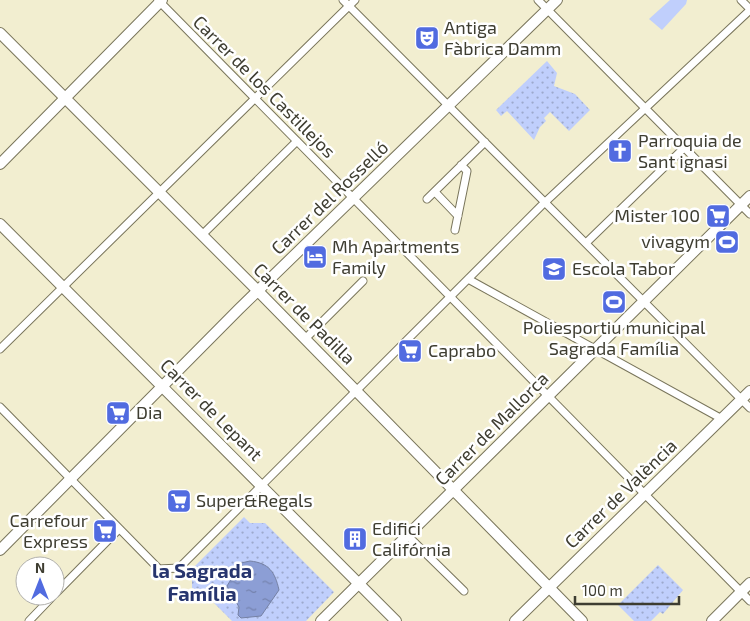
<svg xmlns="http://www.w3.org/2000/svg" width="750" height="621" viewBox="0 0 750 621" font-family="'Exo 2',sans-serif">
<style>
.grass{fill:#c0cffc}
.park{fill:url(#park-dots)}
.water{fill:url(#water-ripples);stroke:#7581a4}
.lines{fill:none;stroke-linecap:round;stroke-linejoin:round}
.minor-casing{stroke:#79755b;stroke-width:9}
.secondary-casing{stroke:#79755b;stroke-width:12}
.primary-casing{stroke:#79755b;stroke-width:12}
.minor{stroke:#fff;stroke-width:7}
.secondary{stroke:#fff;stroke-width:10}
.primary{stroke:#fff;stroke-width:10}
.labels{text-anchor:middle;stroke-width:5;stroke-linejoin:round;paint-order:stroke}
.poi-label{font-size:18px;fill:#3e3d31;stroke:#fff;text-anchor:start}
.street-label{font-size:18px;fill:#3e3d31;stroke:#fff}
.quarter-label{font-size:20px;font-weight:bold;fill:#27356e;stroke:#fff}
</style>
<defs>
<pattern id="park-dots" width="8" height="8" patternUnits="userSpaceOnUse" patternTransform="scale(1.25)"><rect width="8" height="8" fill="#c0cffc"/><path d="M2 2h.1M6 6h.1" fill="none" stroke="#9da9cd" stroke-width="1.8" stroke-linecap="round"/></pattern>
<pattern id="water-ripples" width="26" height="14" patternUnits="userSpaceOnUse" patternTransform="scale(1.25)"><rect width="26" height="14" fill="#8c9ed5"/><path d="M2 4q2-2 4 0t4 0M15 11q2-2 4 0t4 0" fill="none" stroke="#7482ad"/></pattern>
</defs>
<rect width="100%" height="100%" fill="#f2eed0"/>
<path class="grass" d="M670,0h17l-1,4 -24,26 -13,-11z"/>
<path class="park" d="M547,61l10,12 -3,13 21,8 15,16 -21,21 -19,-19 -6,6 2,3 -6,6 -6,13 -27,-29 -6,5 -5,-6z
M244,517l6,6h15l69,69 -28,29h-74l-28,-28 -12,-5v-19z
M658,565l25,25 -20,24 -3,-2 -9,9h-17l-16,-16z"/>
<path class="water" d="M250,561c19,2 25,11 29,29l-18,26 -20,2 -3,-3 1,-8 -12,-21 14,-23z"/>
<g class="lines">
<defs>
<path id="minor" d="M158,0l592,601
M343,0l407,408
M538,0l212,214
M741,0l9,9
M435,192l23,24
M427,199l58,-57
M455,230l12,-59 -6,-6
M202,235l95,-94
M586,243l99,-96
M468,279l254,140
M305,339l58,-58
M0,349l355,-349
M0,407l159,162 20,-1 362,-362 209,-196
M408,536l56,55
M55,594l64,-65
M29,621l24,-25"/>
<path id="secondary" d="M0,33l258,258 324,330
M0,164l162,-164
M0,224l396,397
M0,550l239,-241 318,-309
M321,621l429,-425
M515,621l235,-230"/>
<path id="primary" d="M712,621l38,-38"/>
</defs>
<use href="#minor" class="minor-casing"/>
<use href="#secondary" class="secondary-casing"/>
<use href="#primary" class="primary-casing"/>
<use href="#minor" class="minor"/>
<use href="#secondary" class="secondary"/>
<use href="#primary" class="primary"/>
</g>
<defs>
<symbol id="theatre-square" viewBox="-11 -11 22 22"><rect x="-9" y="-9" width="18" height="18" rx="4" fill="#516be0" stroke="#fff"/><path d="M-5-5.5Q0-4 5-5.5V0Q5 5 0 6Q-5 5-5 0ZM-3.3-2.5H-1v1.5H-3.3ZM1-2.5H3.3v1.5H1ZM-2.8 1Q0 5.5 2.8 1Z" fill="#fff"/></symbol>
<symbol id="church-square" viewBox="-11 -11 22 22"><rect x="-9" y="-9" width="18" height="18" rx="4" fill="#516be0" stroke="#fff"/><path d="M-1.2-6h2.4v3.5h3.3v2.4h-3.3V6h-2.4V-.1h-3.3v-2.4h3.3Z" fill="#fff"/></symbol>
<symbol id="supermarket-square" viewBox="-11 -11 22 22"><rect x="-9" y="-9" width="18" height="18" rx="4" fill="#516be0" stroke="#fff"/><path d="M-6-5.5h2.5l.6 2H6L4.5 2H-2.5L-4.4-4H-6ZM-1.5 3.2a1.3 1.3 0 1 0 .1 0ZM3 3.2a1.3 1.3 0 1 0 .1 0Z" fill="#fff"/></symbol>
<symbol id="stadium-square" viewBox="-11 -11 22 22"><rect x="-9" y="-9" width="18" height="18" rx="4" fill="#516be0" stroke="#fff"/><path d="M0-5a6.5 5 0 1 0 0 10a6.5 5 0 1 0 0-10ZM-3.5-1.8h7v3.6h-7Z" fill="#fff"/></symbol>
<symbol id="hotel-square" viewBox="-11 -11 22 22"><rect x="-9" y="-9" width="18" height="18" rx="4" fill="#516be0" stroke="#fff"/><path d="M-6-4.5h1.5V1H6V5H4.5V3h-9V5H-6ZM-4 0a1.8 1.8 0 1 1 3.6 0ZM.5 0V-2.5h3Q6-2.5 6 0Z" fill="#fff"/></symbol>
<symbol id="school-square" viewBox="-11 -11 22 22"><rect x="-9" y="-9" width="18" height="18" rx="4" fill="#516be0" stroke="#fff"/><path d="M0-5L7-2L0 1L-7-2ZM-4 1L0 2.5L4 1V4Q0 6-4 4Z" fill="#fff"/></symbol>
<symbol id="building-square" viewBox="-11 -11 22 22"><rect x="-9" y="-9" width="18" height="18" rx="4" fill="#516be0" stroke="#fff"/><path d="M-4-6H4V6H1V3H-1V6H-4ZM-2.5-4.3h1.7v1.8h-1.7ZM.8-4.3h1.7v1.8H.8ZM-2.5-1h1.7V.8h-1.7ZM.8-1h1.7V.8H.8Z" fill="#fff"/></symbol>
</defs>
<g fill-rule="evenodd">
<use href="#theatre-square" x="413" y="24" width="28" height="28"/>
<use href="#church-square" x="606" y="137" width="28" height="28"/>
<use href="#supermarket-square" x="704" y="202" width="28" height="28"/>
<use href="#stadium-square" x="713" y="228" width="28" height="28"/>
<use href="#hotel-square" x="301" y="243" width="28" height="28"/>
<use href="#school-square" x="540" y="255" width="28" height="28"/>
<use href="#stadium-square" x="600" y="288" width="28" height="28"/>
<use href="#supermarket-square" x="396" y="337" width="28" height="28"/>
<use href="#supermarket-square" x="104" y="399" width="28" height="28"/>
<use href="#supermarket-square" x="165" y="487" width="28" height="28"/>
<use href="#supermarket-square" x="91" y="517" width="28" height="28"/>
<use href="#building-square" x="341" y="525" width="28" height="28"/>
</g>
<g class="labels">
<g class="poi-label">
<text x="444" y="34">Antiga<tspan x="444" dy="21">Fàbrica Damm</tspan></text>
<text x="638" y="147">Parroquia de<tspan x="638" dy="21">Sant ignasi</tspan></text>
<text x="700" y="222" text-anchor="end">Mister 100</text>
<text x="710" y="248" text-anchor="end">vivagym</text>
<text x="332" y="253">Mh Apartments<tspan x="332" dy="21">Family</tspan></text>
<text x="572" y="275">Escola Tabor</text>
<text x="614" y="334" text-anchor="middle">Poliesportiu municipal<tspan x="614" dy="21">Sagrada Família</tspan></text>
<text x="428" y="357">Caprabo</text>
<text x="136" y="419">Dia</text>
<text x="196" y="507">Super&amp;Regals</text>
<text x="88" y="527" text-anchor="end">Carrefour<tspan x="88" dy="21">Express</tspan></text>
<text x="372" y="535">Edifici<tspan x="372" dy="21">Califórnia</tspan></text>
</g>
<g class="street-label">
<text transform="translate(264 87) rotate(45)" y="6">Carrer de los Castillejos</text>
<text transform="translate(330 198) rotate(-44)" y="6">Carrer del Rosselló</text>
<text transform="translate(304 314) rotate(45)" y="6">Carrer de Padilla</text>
<text transform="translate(211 410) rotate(45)" y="6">Carrer de Lepant</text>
<text transform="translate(492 429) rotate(-45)" y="6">Carrer de Mallorca</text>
<text transform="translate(621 494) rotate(-44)" y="6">Carrer de València</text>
</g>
<g class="quarter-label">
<text x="202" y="578">la Sagrada<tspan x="202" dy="23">Família</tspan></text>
</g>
</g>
<g transform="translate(40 581)"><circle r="24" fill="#ffffff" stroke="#b2b1ad"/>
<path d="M0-4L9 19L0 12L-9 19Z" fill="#516be0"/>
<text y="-8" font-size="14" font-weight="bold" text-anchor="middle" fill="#3e3d31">N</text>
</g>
<path d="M575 596v8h104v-8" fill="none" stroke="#3e3d31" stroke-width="2.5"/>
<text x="582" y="596" font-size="15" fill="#3e3d31" stroke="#ffffff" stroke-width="4" paint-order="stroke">100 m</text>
</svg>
